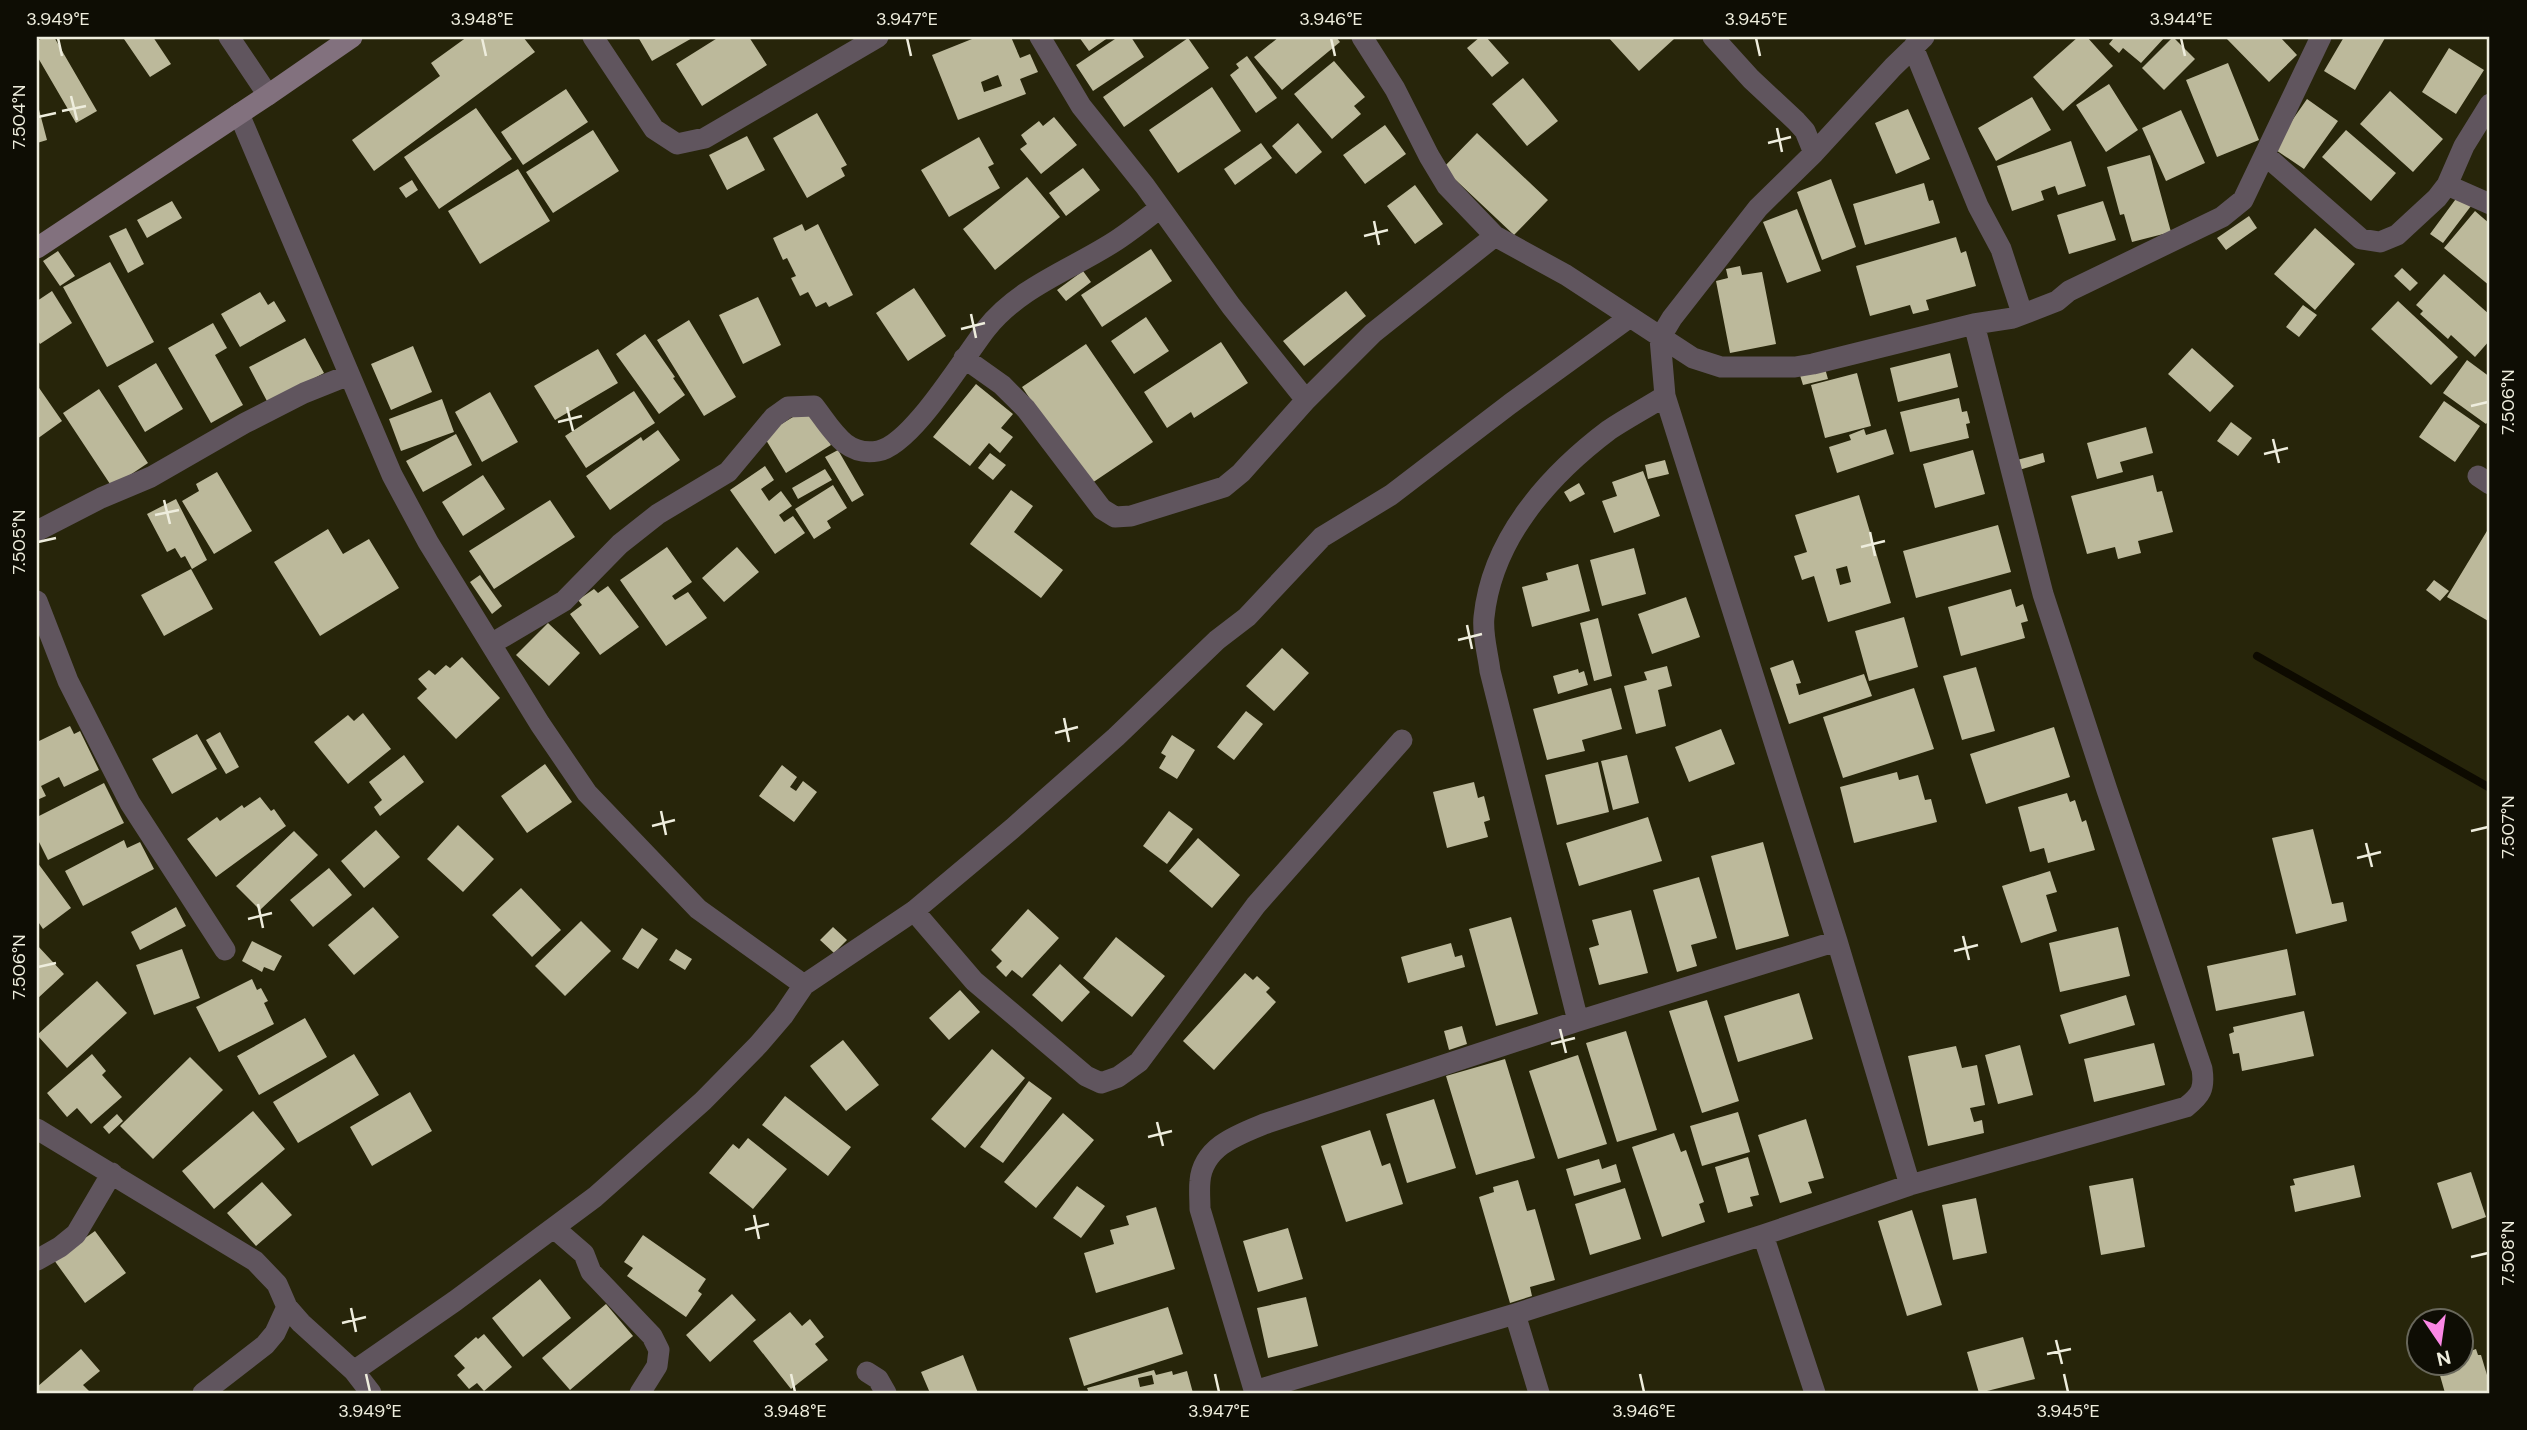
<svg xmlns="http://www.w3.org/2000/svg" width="2527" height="1430" viewBox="0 0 2527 1430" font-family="'DM Sans',sans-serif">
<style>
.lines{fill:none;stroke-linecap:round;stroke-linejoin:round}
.stream{stroke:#0d0a00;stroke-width:8}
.building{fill:#bcb99b;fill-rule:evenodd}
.street{stroke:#60555e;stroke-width:21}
.secondary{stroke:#82717e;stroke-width:21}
.ticks{fill:none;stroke:#eeeddd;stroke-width:2.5}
.neatline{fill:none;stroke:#eeeddd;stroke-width:2.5}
.ticks-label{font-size:18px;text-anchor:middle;fill:#eeeddd}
</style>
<rect width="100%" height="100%" fill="#27250a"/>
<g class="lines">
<path class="stream" d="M2257,656l233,132"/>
</g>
<path class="building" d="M44,37h10l43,74 -21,12 -39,-67v-15z
M128,37h25l18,27 -21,13 -26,-38z
M467,37h56l12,15 -161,119 -22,-31 88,-64 -9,-13z
M638,37h56l-42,24z
M719,37h30l18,28 -65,41 -26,-42z
M977,37h34l9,21 10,-4 8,18 -18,7 6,15 -68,26 -26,-65zM998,75l4,11 -18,6 -3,-10z
M1079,37h30l-20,14z
M1118,37h13l13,20 -51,34 -17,-26z
M1279,37h57l4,5 -58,48 -28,-33z
M1480,37h6l23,26 -17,14 -25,-29z
M1608,37h64l2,2 -35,32z
M2078,37h9l26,29 -50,45 -30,-34z
M2110,37h55l-24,26 -18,-15 -4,5 -10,-9 4,-5z
M2173,37l22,22 -31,31 -22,-22z
M2225,37h55l17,18 -28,27z
M2344,37l41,1 -30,52 -31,-19z
M1188,38l21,30 -85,59 -21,-30z
M2449,48l35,22 -28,44 -34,-22z
M1247,56l30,42 -21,15 -26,-38 9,-7 -3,-4z
M1334,61l31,36 -11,9 7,8 -29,25 -38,-45z
M2228,63l31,77 -42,17 -31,-77z
M1523,78l35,43 -31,25 -35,-42z
M2109,84l29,46 -32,22 -30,-47z
M1212,87l29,44 -63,42 -29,-43z
M566,89l22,33 -65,43 -22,-33z
M2390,91l53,48 -30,33 -53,-48z
M2032,97l19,33 -55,31 -18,-33z
M2307,99l31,22 -34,48 -31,-21z
M37,102l10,38 -10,3z
M476,108l36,51 -73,50 -35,-52z
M1908,109l22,50 -34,15 -21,-51z
M2181,110l24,53 -39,18 -24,-53z
M817,113l30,52 -6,3 4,8 -38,22 -34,-60z
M1054,117l23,28 -36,29 -21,-25 7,-5 -6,-9 18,-14 4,5z
M1298,123l24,29 -26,22 -24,-28z
M1385,125l21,29 -41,30 -22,-29z
M593,130l26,41 -66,42 -27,-41z
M2346,130l50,43 -25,28 -49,-44z
M1477,133l71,67 -34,35 -71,-67z
M747,136l18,34 -38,20 -18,-35z
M979,137l15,27 -6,3 12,21 -51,29 -28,-47z
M2071,141l15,45 -28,9 -3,-9 -14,5 3,9 -32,11 -15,-45z
M1261,143l11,15 -37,27 -11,-16z
M2150,155l21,77 -39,10 -8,-28 -4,1 -13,-48z
M1083,168l17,22 -34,26 -17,-23z
M518,169l32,52 -70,43 -32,-53z
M1027,177l33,40 -65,53 -32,-41z
M1831,179l25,68 -34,13 -25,-68z
M412,180l6,10 -12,8 -7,-10z
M1924,183l5,18 4,-1 7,23 -75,22 -12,-41z
M1415,185l28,39 -28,20 -28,-38z
M2458,196l13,10 -28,37 -13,-9z
M172,201l10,17 -35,20 -10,-18z
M2103,201l13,39 -47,14 -12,-39z
M1797,209l24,62 -34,12 -24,-61z
M2475,211l15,13v62l-46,-38z
M2249,216l8,12 -31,22 -9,-12z
M802,224l3,7 13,-7 35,71 -24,12 -3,-5 -10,5 -8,-15 -8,4 -9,-18 5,-2 -9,-18 -4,2 -10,-22z
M126,228l18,36 -16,9 -19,-37z
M2315,228l40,36 -40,46 -41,-36z
M1956,237l5,16 5,-2 10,35 -50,14 3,10 -16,4 -3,-9 -40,11 -14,-50z
M1151,249l21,32 -70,46 -21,-32z
M58,251l17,25 -15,10 -17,-25z
M110,262l44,80 -47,25 -44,-80z
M1740,266l2,9 20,-3 14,72 -46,9 -14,-72 12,-3 -2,-9z
M2402,268l16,15 -8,8 -16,-15z
M1083,271l8,11 -25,19 -9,-11z
M2444,274l46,41v25l-15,17 -24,-22 -3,4 -28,-25 3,-3 -7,-6z
M914,288l32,48 -38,25 -32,-48z
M52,291l20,32 -32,21 -3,-5v-38z
M1346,291l20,25 -62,50 -21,-25z
M260,292l8,13 6,-4 12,20 -46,26 -19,-33z
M758,297l23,48 -38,19 -24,-49z
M2398,301l60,56 -27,28 -60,-56z
M2303,305l14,10 -18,22 -13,-10z
M1146,317l23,34 -35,23 -23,-33z
M689,320l47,77 -32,19 -47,-76z
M213,323l14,25 -12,7 28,50 -32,18 -43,-75z
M645,334l30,43 -2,1 12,17 -26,19 -43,-60z
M305,338l19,35 -56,30 -19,-36z
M1221,342l27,41 -54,35 -3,-6 -24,16 -23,-36z
M1086,344l67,98 -64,43 -67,-98z
M413,346l19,46 -41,18 -20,-46z
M2192,348l42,38 -24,26 -42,-38z
M598,349l20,34 -63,37 -21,-34z
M1950,353l8,34 -60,15 -8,-34z
M2467,360l23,17v42l-4,5 -43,-31z
M156,363l27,46 -38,23 -27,-46z
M1824,365l4,14 -25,6 -4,-13z
M1857,373l14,53 -46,12 -14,-53z
M976,384l37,30 -12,14 12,9 -13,16 -11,-10 -19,23 -37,-29z
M37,385l25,36 -25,18z
M99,389l49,74 -36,24 -49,-74z
M634,391l21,32 -69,45 -21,-32z
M490,392l28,50 -36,20 -27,-50z
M1959,398l3,14 5,-1 3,12 -4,1 3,14 -59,14 -10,-40z
M442,399l12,33 -53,19 -12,-32z
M2444,401l36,25 -25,36 -36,-25z
M808,408l23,37 -45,28 -23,-38z
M2231,422l21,16 -14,18 -21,-15z
M2146,427l7,26 -33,9 3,10 -26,7 -10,-36z
M1864,429l2,6 20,-6 8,25 -57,19 -8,-26 22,-7 -2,-5z
M658,430l22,30 -70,50 -24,-34 55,-39 2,4z
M456,434l16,31 -49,27 -17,-31z
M838,450l26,45 -12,7 -27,-45z
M1973,450l12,44 -50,14 -12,-44z
M990,453l16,12 -13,15 -15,-12z
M2043,453l2,9 -26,8 -2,-10z
M1665,460l4,14 -21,5 -3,-14z
M765,466l9,14 -13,9 8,12 12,-10 11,15 -13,9 5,7 9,-6 12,17 -30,21 -45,-64z
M825,469l7,11 -34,19 -6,-11z
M1643,471l17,45 -46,17 -12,-32 15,-5 -5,-14z
M217,472l35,59 -38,23 -32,-53 17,-10 -3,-7z
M483,475l22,34 -42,27 -21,-34z
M2153,475l4,17 5,-1 11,41 -35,9 3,12 -23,6 -3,-12 -28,7 -16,-58z
M1579,483l6,11 -15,8 -6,-10z
M833,485l14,23 -20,13 4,7 -17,11 -19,-30z
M1011,490l22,16 -19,26 49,38 -22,28 -71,-54z
M1859,495l32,108 -63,19 -14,-46 -12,4 -8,-24 13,-4 -12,-37zM1847,566l4,16 -11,3 -4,-16z
M176,499l31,61 -15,9 -7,-13 -4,2 -6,-10 -8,4 -20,-38z
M550,500l25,37 -81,52 -25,-38z
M1998,525l13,47 -95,26 -13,-47z
M2490,526v96l-43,-25z
M328,529l15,25 26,-15 30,49 -79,48 -46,-74z
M667,547l25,35 -20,14 3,4 13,-8 19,26 -41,28 -46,-66z
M737,547l22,25 -35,30 -22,-24z
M1634,548l12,46 -44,12 -12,-46z
M1578,564l12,47 -58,16 -10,-40 26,-7 -2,-7z
M191,569l22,40 -49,27 -23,-41z
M480,575l22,31 -10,8 -22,-32z
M2434,580l15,11 -9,10 -14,-11z
M608,586l31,41 -39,28 -30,-41 12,-9 -4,-5 16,-11 4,4z
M2011,589l5,18 7,-3 5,17 -7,2 4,15 -64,18 -13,-49z
M1686,597l14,40 -48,17 -14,-40z
M1904,617l14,50 -49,14 -14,-50z
M1598,618l14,58 -18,5 -14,-58z
M548,623l32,30 -31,33 -33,-31z
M1282,648l27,25 -35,38 -28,-25z
M462,657l38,41 -44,41 -39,-41 10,-9 -9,-10 11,-9 6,5 11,-10 4,3z
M1793,660l8,23 -5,1 3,11 65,-21 8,22 -83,28 -19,-56z
M1667,666l5,20 -14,4 8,36 -30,8 -12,-48 23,-6 -3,-8z
M1976,667l19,64 -33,9 -19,-64z
M1578,669l1,4 5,-2 4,14 -30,9 -5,-18z
M1611,688l11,41 -40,11 3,11 -38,9 -14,-51z
M1914,688l20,61 -91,29 -20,-61z
M1246,711l17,13 -29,36 -17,-13z
M363,713l28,36 -43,35 -34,-42 34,-27 6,6z
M70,726l4,8 6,-3 19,39 -35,17 -5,-10 -18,9 5,10 -9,4v-58z
M2054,727l16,50 -84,27 -16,-50z
M1721,729l14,35 -46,18 -14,-35z
M220,732l19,35 -13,7 -20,-34z
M197,734l20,35 -45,25 -20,-35z
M1172,735l23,15 -18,29 -18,-11 7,-12 -5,-3z
M404,755l20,27 -44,34 -6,-9 8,-7 -13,-18z
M1627,755l12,48 -26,7 -12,-49z
M1598,762l11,50 -52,13 -12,-50z
M545,764l27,38 -45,31 -26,-37z
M782,765l15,12 -7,10 6,4 7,-10 14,11 -23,30 -35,-26z
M1897,772l2,8 19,-5 7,25 6,-1 6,23 -83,21 -14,-56z
M1474,782l4,16 6,-2 6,24 -6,2 4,15 -41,11 -14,-56z
M104,783l20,40 -76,37 -11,-22v-21z
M2067,793l3,9 5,-2 7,22 4,-2 9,30 -47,13 -4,-15 -14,4 -12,-45z
M260,797l11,14 3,-2 12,17 -70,51 -29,-38 30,-22 3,4 22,-16 2,3z
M1169,811l24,18 -26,35 -24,-18z
M1648,817l14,44 -83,25 -13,-43z
M458,825l36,34 -31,33 -36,-33z
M2313,829l19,75 11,-2 4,19 -51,13 -24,-96z
M376,830l24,27 -36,31 -23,-27z
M294,831l24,24 -58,55 -24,-24z
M1198,838l42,37 -28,33 -43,-37z
M124,840l3,8 13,-6 14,27 -71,37 -18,-35z
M1763,842l26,94 -53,14 -25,-94z
M37,862l34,46 -28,21 -6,-9z
M329,868l23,27 -39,32 -23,-27z
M2050,871l7,21 -11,3 11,36 -36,12 -19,-57z
M1699,877l18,61 -26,7 6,21 -20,6 -24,-82z
M521,888l40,42 -29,27 -40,-42z
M176,907l10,19 -46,24 -9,-18z
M373,907l26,30 -45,38 -26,-30z
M1028,909l31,29 -37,40 -10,-8 -6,7 -10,-10 6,-6 -11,-11z
M1631,910l17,63 -49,12 -10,-37 10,-3 -7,-25z
M1511,917l27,97 -42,12 -27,-97z
M581,921l30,30 -46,45 -30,-30z
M833,927l14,13 -13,13 -14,-13z
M2118,927l12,49 -70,16 -11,-49z
M642,928l16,11 -20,30 -16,-10z
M1116,937l49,39 -33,41 -49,-39z
M252,941l30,15 -8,15 -10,-4 -2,5 -20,-11z
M1451,943l4,14 7,-2 3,12 -57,16 -7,-26z
M37,945l27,29 -27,25z
M182,949l18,49 -46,17 -18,-50z
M676,949l16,10 -7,11 -16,-10z
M2287,949l9,46 -80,16 -9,-45z
M1060,964l30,28 -28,30 -30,-27z
M1245,973l8,7 4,-4 13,12 -4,4 10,10 -62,68 -31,-29z
M252,979l5,11 4,-2 7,13 -4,2 10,21 -55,28 -23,-45z
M97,981l30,32 -60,55 -30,-33z
M960,990l20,22 -31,28 -20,-22z
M1799,993l14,46 -75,23 -14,-46z
M2126,995l9,30 -66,19 -9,-29z
M1707,1000l32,101 -37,12 -33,-102z
M2304,1011l10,45 -72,15 -3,-18 -6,1 -4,-20 5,-2 -1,-5z
M305,1018l22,39 -68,38 -22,-39z
M1462,1026l5,18 -18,6 -5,-19z
M1626,1031l31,99 -40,12 -31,-99z
M843,1040l36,45 -33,26 -36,-45z
M2154,1043l11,42 -71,17 -10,-43z
M2020,1045l13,50 -35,9 -13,-49z
M1956,1046l6,22 15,-3 8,40 -15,3 4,14 8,-2 2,13 -56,13 -20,-90z
M992,1049l33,29 -60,70 -34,-29z
M92,1054l14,17 -4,4 20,22 -31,27 -14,-16 -10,9 -20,-24z
M354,1054l25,41 -81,48 -25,-41z
M1578,1055l29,89 -49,15 -29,-88z
M190,1057l33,33 -70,69 -33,-33z
M1505,1059l30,99 -59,17 -30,-99z
M1029,1081l23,17 -49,65 -23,-16z
M410,1092l22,39 -60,35 -22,-39z
M785,1096l66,51 -23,29 -66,-51z
M1434,1099l22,69 -49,15 -21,-69z
M253,1111l32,38 -71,60 -32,-38z
M1738,1112l12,40 -48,14 -12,-40z
M1063,1113l31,27 -58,68 -32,-26z
M117,1114l6,7 -14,13 -6,-7z
M1806,1119l18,59 -16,4 4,11 -32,10 -22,-68z
M1370,1130l12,36 8,-3 13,41 -57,18 -25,-76z
M1674,1133l7,19 5,-2 18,52 -5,2 6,18 -43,15 -30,-90z
M748,1138l39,31 -34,40 -44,-36 24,-29 6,5z
M1748,1157l11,38 -9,2 3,9 -25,7 -13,-46z
M1599,1159l3,10 14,-5 5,18 -47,14 -8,-27z
M2354,1165l7,32 -66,15 -5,-26 5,-1 -2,-6z
M2471,1172l15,45 -34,12 -15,-46z
M2133,1178l12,69 -44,8 -12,-69z
M1518,1180l9,31 8,-2 20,71 -25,7 2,9 -22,7 -31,-106 15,-5 -1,-5z
M262,1182l30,33 -36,31 -29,-33z
M1077,1186l28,20 -24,32 -28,-20z
M1625,1188l16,51 -51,16 -15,-51z
M1976,1198l11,55 -34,7 -11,-55z
M1156,1207l19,62 -79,24 -12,-40 30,-9 -4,-14 19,-5 -3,-9z
M1912,1210l30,95 -35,11 -29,-95z
M1288,1228l15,51 -45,13 -15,-51z
M95,1231l31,42 -41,30 -31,-43z
M643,1235l63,44 -8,12 4,3 -16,23 -59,-41 6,-8 -9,-6z
M540,1279l31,39 -48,39 -31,-39z
M732,1294l24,26 -46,42 -24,-27z
M1306,1297l12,49 -50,12 -11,-50z
M606,1304l27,32 -63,54 -28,-32z
M1168,1307l15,47 -99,32 -15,-48z
M790,1312l12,14 8,-7 14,18 -9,7 13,16 -37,29 -38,-48z
M484,1334l28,33 -28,24 -7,-8 -8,6 -12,-14 8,-7 -11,-12 22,-19 2,2z
M2023,1337l12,42 -56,14 -12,-41z
M81,1349l19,22 -17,14 8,8h-53l-1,-6z
M2476,1349l2,6h3l9,30v8h-45l-8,-28 23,-1v-5l3,-1 -2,-4z
M963,1355l15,38h-48l-9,-21z
M1154,1370l2,5 16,-4 1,4 14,-4 6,22h-104l-2,-5zM1152,1375l2,9 -14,3 -2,-9z"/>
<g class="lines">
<path class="street" d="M229,37l39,58
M593,37l61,92 23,15 28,-6 173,-101
M1040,37l41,69 64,80 86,120 75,94
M1362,37l33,52 34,67 18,30 48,50 71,39 127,83 28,9h74l18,-3 161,-40 39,-6 44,-17 12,-10 153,-74 21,-17 78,-163
M1713,37l38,42 45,42 9,10 9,22
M1913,47l65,159 23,43 21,64
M239,114l153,361 36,67 112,182 47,69 111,116 106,76
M2265,155l96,84 19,3 17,-7 40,-37 10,-13 17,-39 26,-42
M2447,185l43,19
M964,358l38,27 24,24 76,100 13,8 16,-1 93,-29 17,-14 65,-73 67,-67 122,-97
M2478,476l12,8
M37,531l64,-33 50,-21 94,-54 59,-30 45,-18
M37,601l31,80 62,122 95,147
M491,644l73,-43 56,-57 38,-30 70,-42 46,-55 14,-10 26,-1c18,23 31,51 64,45 34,-6 86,-94 108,-122 34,-43 87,-60 131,-89 15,-10 29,-21 43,-32
M914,911l60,70 112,95 15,7 17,-6 21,-15 117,-157 146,-165
M1578,1021l-88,-350c-2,-17 -8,-37 -6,-54 8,-78 64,-141 125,-187 18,-12 37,-22 56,-34
M37,1129l218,132 22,23 10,23 14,16 53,48 17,22
M1910,1185l-73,-244 -172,-545 -5,-58 12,-20 86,-110 56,-55 79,-86 31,-30
M554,1228l30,26 7,18 61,64 7,14 -2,16 -17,27
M1763,1235l52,158
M37,1260l23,-13 16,-13 36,-61
M1515,1314l24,79
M354,1371l101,-70 140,-104 108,-96 56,-57 24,-28 21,-31 110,-74 99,-83 103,-91 101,-97 30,-23 75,-80 69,-42 119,-91 120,-87
M867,1372l11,7 8,14
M1254,1391l261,-77 248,-79 147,-50 276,-78c15,-12 19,-18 16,-38l-95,-279 -64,-196 -69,-270
M203,1393l62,-48 10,-12 12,-26
M1255,1393l-55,-184c0,-9 -1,-19 0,-28 3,-34 37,-46 64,-57l314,-103 259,-80"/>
<path class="secondary" d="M37,248l231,-153 84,-58"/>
</g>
<path class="ticks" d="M58,38l4,18M482,38l4,18M907,38l4,18M1331,38l4,18M1756,38l4,18M2181,38l4,18M71,96l6,24M62,111l24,-5M38,117l18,-4M1777,128l5,24M1768,143l23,-6M1374,221l5,24M1364,236l24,-6M971,314l5,24M961,329l24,-6M2471,406l17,-4M567,407l6,24M558,422l24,-6M2273,439l6,24M2264,454l24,-6M164,500l6,24M155,515l24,-5M1870,532l5,24M38,542l18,-4M1861,547l24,-6M1467,625l5,24M1458,640l24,-6M1064,718l5,24M1055,733l23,-6M661,811l5,24M652,826l23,-6M2471,831l17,-4M2366,843l6,24M2357,858l24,-6M258,904l5,24M248,919l24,-6M1963,936l6,24M1954,951l24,-6M38,967l18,-4M1560,1029l6,24M1551,1044l24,-6M1157,1122l6,24M1148,1137l24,-6M754,1215l5,24M745,1230l24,-6M2471,1257l17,-4M351,1308l5,24M342,1323l24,-6M2056,1340l6,24M2047,1354l24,-5M366,1374l4,18M791,1374l4,18M1215,1374l4,18M1640,1374l4,18M2064,1374l4,18"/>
<rect width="2527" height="1430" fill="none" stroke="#0e0d04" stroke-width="77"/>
<g transform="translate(2440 1342) rotate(167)"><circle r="33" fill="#0e0d04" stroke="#68675b" stroke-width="2"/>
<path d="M0-5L12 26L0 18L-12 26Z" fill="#fb87e5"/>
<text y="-10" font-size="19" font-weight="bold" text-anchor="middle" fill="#eeeddd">N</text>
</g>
<rect x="38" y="38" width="2450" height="1354" class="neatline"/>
<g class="ticks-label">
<text x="58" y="25">3.949°E</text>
<text x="482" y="25">3.948°E</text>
<text x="907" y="25">3.947°E</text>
<text x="1331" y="25">3.946°E</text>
<text x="1756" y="25">3.945°E</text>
<text x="2181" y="25">3.944°E</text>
<text transform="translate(19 117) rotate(-90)" y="6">7.504°N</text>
<text transform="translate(2508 402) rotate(-90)" y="6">7.506°N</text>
<text transform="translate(19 542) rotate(-90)" y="6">7.505°N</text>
<text transform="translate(2508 827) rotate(-90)" y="6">7.507°N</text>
<text transform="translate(19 967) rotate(-90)" y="6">7.506°N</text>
<text transform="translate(2508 1253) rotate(-90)" y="6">7.508°N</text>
<text x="370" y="1417">3.949°E</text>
<text x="795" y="1417">3.948°E</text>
<text x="1219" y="1417">3.947°E</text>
<text x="1644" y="1417">3.946°E</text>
<text x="2068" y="1417">3.945°E</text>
</g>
</svg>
